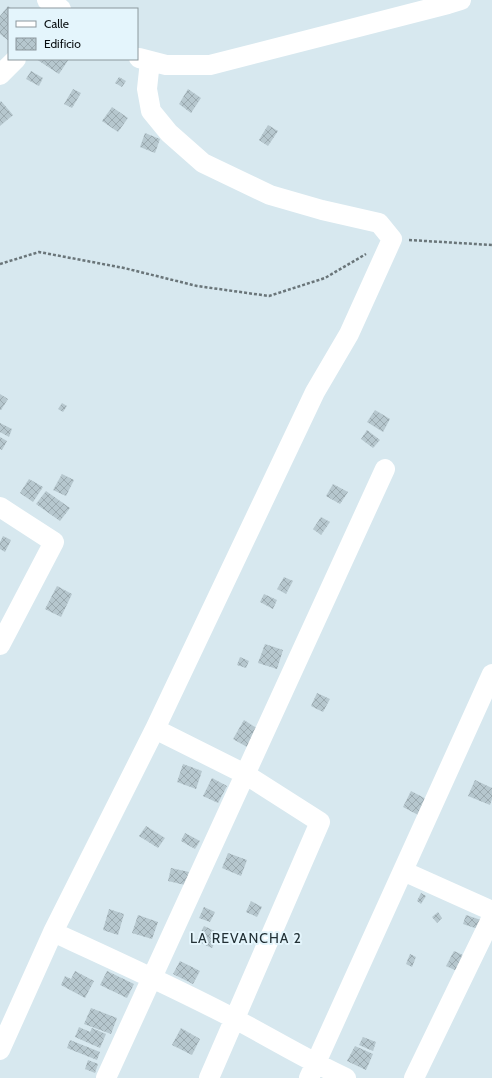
<svg xmlns="http://www.w3.org/2000/svg" width="492" height="1078" viewBox="0 0 492 1078" font-family="Cabin,sans-serif">
<style>
.building{fill:url(#building-cross-hatch)}
.lines{fill:none;stroke-linecap:round;stroke-linejoin:round}
.path{stroke:#6a7579;stroke-width:2.5;stroke-dasharray:3 2;stroke-linecap:butt}
.minor{stroke:#fff;stroke-width:20}
.labels{text-anchor:middle;stroke-width:4;stroke-linejoin:round;paint-order:stroke}
.neighbourhood-label{font-size:14px;letter-spacing:1px;fill:#223035;stroke:#e4f5fc}
</style>
<defs>
<pattern id="building-cross-hatch" width="8" height="8" patternUnits="userSpaceOnUse"><rect width="8" height="8" fill="#b6c7ce"/><path d="M0 0l8 8M0 8l8-8" fill="none" stroke="#9baab0"/></pattern>
</defs>
<rect width="100%" height="100%" fill="#d7e8ef"/>
<path class="building" d="M8,6l4,3h-3v32l-9,-7v-18z
M36,59h33l-10,15z
M31,71l12,7 -4,8 -13,-7z
M119,77l7,4 -4,6 -7,-4z
M73,89l8,4 -9,15 -8,-4z
M188,89l13,9 -10,15 -12,-9z
M1,101l12,14 -13,11v-24z
M112,107l16,11 -10,14 -16,-11z
M268,125l10,6 -10,15 -9,-6z
M145,133l15,6 -5,14 -15,-6z
M0,394l8,5 -7,11h-1z
M62,403l5,3 -4,6 -5,-3z
M375,410l15,9 -7,13 -16,-10z
M0,423l12,6 -3,8 -9,-5z
M367,430l13,10 -7,8 -12,-9z
M0,437l7,4 -5,9 -2,-1z
M62,474l12,6 -8,16 -13,-6z
M29,479l14,8 -10,15 -13,-9z
M333,484l15,8 -8,12 -14,-8z
M46,491l24,17 -10,13 -24,-17z
M321,517l9,5 -9,13 -8,-6z
M3,536l8,4 -6,12 -5,-3v-7z
M284,577l9,4 -7,13 -9,-5z
M57,586l15,8 -11,23 -16,-8z
M264,594l13,6 -4,9 -13,-7z
M265,644l18,6 -6,19 -19,-6z
M240,657l9,4 -3,7 -9,-3z
M317,693l13,6 -7,13 -12,-6z
M244,720l14,9 -11,18 -14,-8z
M183,764l19,7 -6,18 -19,-7z
M212,778l15,8 -9,17 -15,-7z
M475,780l17,8v11l-2,6 -22,-9z
M411,791l19,10 -8,16 -19,-10z
M146,826l19,12 -7,10 -19,-12z
M185,833l15,8 -5,8 -14,-8z
M228,853l19,7 -6,16 -19,-8z
M171,868l18,4 -4,13 -17,-4z
M421,893l5,3 -5,8 -4,-3z
M251,901l11,6 -5,10 -11,-5z
M204,907l11,5 -5,10 -11,-4z
M109,909l15,5 -6,21 -15,-5z
M438,912l4,6 -5,5 -5,-6z
M138,915l20,7 -6,17 -20,-6z
M466,915l15,5 -3,9 -15,-5z
M204,926l15,7 -7,15 -16,-7z
M454,951l11,5 -8,15 -11,-5z
M410,954l6,3 -4,10 -6,-3z
M180,961l20,10 -7,13 -20,-10z
M75,971l19,10 -9,17 -24,-13 4,-9 6,3z
M107,971l27,13 -7,14 -27,-13z
M91,1008l26,10 -6,16 -27,-10z
M79,1027l11,5 2,-4 14,6 -6,14 -25,-11z
M181,1028l19,11 -8,16 -20,-10z
M363,1037l13,5 -3,9 -14,-6z
M70,1040l30,12 -3,8 -30,-12z
M355,1046l18,8 -7,16 -19,-9z
M88,1060l10,4 -3,9 -10,-4z"/>
<g class="lines">
<path class="path" d="M409,240l83,5
M0,264l39,-12 85,16 73,18 72,10 56,-18 41,-24"/>
<path class="minor" d="M47,0l14,9
M139,58l27,7h44l238,-61 13,-4
M0,75l16,-16
M0,507l54,35 -54,103
M155,729l90,45 75,48 -111,256
M403,871l89,40
M53,932c61,28 121,55 180,86 38,20 74,42 113,60
M0,1050l53,-118 102,-203 160,-337 34,-58 43,-95 -13,-16 -57,-13 -52,-15 -67,-32 -34,-30 -18,-22 -4,-22 3,-28
M106,1078l279,-609
M309,1078l183,-404
M414,1078l78,-161"/>
</g>
<g class="labels">
<g class="neighbourhood-label">
<text x="246" y="943">LA REVANCHA 2</text>
</g>
</g>
<rect x="8" y="8" width="130" height="52" fill="#e4f5fc" stroke="#8c989d"/>
<rect x="16" y="21" width="20" height="6" fill="#ffffff" stroke="#8c989d"/>
<text x="44" y="28" font-size="12" fill="#080d0f">Calle</text>
<rect x="16" y="38" width="20" height="12" fill="url(#building-cross-hatch)" stroke="#8c989d"/>
<text x="44" y="48" font-size="12" fill="#080d0f">Edificio</text>
</svg>
